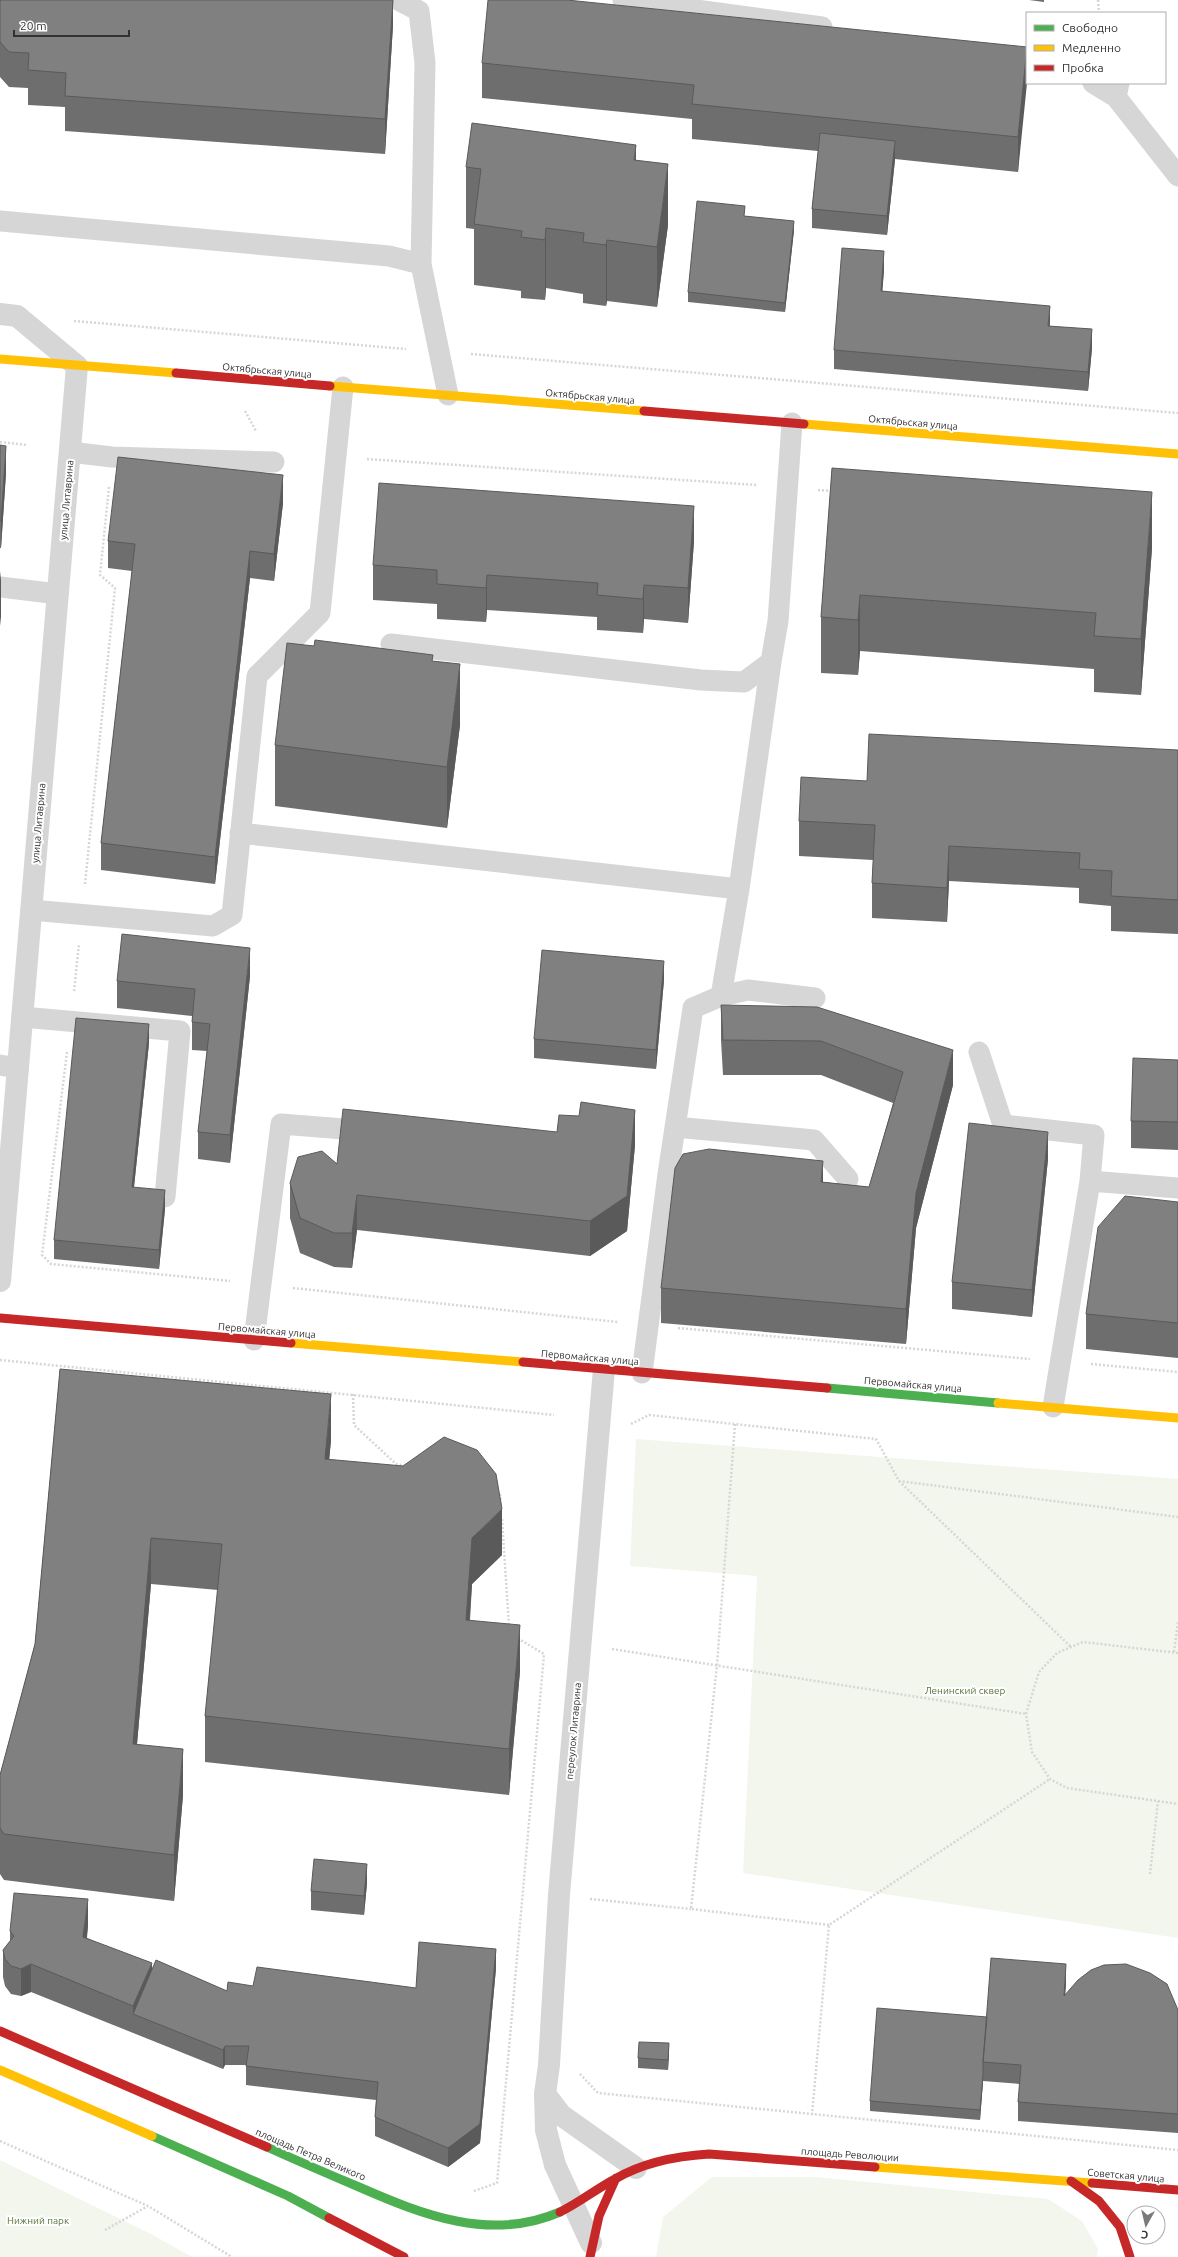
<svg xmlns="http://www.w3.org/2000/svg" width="1178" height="2257" viewBox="0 0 1178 2257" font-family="Ubuntu,sans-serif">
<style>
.green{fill:#f3f6ed}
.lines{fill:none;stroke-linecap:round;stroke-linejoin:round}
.path{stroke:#d6d6d6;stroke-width:2.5;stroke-dasharray:2 2;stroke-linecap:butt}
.lane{stroke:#d6d6d6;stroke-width:21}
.street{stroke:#d6d6d6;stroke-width:22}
.fast{stroke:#4caf50;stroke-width:9}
.slow{stroke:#ffc107;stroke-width:9}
.jam{stroke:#c62828;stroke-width:9}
.wall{fill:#6e6e6e}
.shaded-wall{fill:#5a5a5a}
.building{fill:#808080;stroke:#5a5a5a}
.labels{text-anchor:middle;stroke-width:4;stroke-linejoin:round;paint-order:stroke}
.street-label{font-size:10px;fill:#323232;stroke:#fff}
.park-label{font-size:10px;fill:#59733a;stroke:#fff}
</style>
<rect width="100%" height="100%" fill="#fff"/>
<path class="green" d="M636,1439l542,40v459l-435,-65 14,-297 -127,-10z
M0,2160l153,75 39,22h-192z
M712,2177h103l233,22 34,22 16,28 -1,8h-441l7,-40z"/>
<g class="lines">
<path class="path" d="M1098,0l1,13
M74,321l332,28
M471,354l707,59
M245,411l11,20
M0,442l27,3
M367,459l390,26
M818,490l15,1
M85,884l30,-296 -15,-13 9,-88
M74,991l5,-47
M67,1052l-25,203 9,9 179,17
M293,1288l325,34
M678,1328l352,31
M0,1360l554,55
M1091,1364l87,8
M353,1394l1,31 42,39 10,2
M631,1424l18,-9 227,24 23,42 279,36
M735,1424l-18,241 -26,244 138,16
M899,1481l172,166
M497,1492l3,1 1,13
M502,1519l7,107
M612,1649l414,65
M1174,1652l4,-30
M1178,1653l-95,-11 -26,11 -18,19 -13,42 6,38 18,27 17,9 111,16
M1150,1874l8,-73
M590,1899l101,10
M580,2074l18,19 580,57
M812,2115l17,-190 221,-146
M0,2141l148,65 84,51
M474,2191l23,-8 47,-529 -25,-15
M105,2230l43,-24"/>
<path class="lane" d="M398,0l21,11 6,52 -4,201 27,131
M623,0l199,27
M1093,83l23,14
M1119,83l-3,14 62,79
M0,221l389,35 32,8
M70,452l42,5 162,5
M0,587l58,7
M391,644l310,36 43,2 27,-20 7,-41 14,-198
M240,833l499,56
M31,910l182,16 19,-11 25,-239 63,-63 23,-226
M721,996l18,-107 32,-227
M22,1017l158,14 -15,166
M979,1052l24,73 91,10 -4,46
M0,1065l18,3
M675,1127l139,13 34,39
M254,1340l27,-216 88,7
M642,1373l26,-199 25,-166 28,-12 27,-6 67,8
M1053,1407l37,-226 88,7"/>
<path class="street" d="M0,314l17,2 60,50 -77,915
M545,2094l16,21 75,53
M591,2243l-36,-78 -9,-35 -1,-36 4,-29 10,-170 45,-526"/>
<path class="fast" d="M827,1388l171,15
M152,2136l136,60 41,22
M267,2147c31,14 61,27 92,40 64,28 132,55 201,25"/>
<path class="slow" d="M0,359l176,14
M330,386l314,25
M804,424l374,30
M291,1343l232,19
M998,1403l180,15
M0,2070l152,66
M875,2167l217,16"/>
<path class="jam" d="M176,373l154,13
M644,411l160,13
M0,1318l291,25
M523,1362l304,26
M0,2031l267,116
M1071,2181l28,20 21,26 10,30
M1092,2183l86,7
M560,2212c19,-9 36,-23 55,-33 29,-17 61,-23 94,-25l166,13
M329,2218l75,39
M590,2257l9,-41 17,-38"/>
</g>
<path class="wall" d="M0,0h393v25l-8,129 -320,-23v-24l-37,-2v-17l-19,-1 -9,-10z
M1029,0h15v2z
M1027,47l-9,125 -123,-13 -8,76 -75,-7v-19l6,-58 -126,-12v-20l-210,-21v-35z
M636,160l32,65 -11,82 -50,-6 -1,5 -23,-3v-9l-37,-6 -1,12 -24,-2v-7l-47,-6v-56l-8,-1v-61z
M745,216l49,14 -9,82 -97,-10v-10z
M884,270l-2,21 168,35 42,22 -4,43 -254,-22v-19z
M0,445l6,28 -5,75h-1z
M832,468l320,80 -11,147 -47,-3v-23l-234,-18 -2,24 -37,-2v-56z
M283,503l-9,78 -24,-3 -35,306 -114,-14v-27l31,-272 -24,-3v-27z
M694,541l-6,82 -44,-4 -1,14 -46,-3v-13l-110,-7 -1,12 -49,-3v-15l-64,-4v-35z
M314,646l119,15 27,64 -13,103 -172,-22v-61z
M1178,750v184l-67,-3v-25l-32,-3v-15l-130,-7 -2,41 -75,-4v-35l1,-23 -74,-4v-35l68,-40z
M250,976l-20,187 -32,-4v-27l9,-81 -15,-1v-34l-75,-8v-27z
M664,980l-8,89 -122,-11v-19z
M721,1005l232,80 -37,143 -10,116 -245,-21v-35l162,-106 46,5 24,-84 -72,-28h-98l-2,-35z
M149,1043l-15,144 31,22 -6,60 -105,-10v-19z
M1178,1060v90l-47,-2v-27z
M635,1145l-8,86 -37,25 -233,-26 -5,38 -18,-1 -34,-14 -10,-35v-35l47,-19z
M1048,1159l-16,158 -80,-8v-27z
M1178,1202v156l-92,-9v-35z
M60,1369l271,71 -2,20 173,95 -30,29 -2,37 50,50 -11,124 -304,-33v-46l13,-126 -67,-6 -14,160 46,51 -9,106 -170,-21 -4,-6v-99l35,-131z
M367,1883l-3,32 -53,-5v-19z
M88,1926l-1,12 65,33 75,20 26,-5 163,2 80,-20 -16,175 -32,24 -73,-31v-19l1,-17 -130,-15v-20h-21l-2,4 -192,-77 -10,4 -10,-2 -6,-8 -2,-9v-27l7,-9v-10z
M1066,1983l-1,11 113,16v123l-160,-12v-19l2,-18 -37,-3 -3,39 -110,-9v-10l117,-84z
M669,2053l-1,17 -30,-2v-10z"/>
<path class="shaded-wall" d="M393,0v25l-8,129v-35z
M1027,51v32l-9,89v-35z
M895,141v19l-8,75v-19z
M636,145v61l-2,-46z
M668,164v61l-11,82v-60z
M794,221v9l-9,82v-9z
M546,228v60l-1,12v-60z
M607,240v61l-1,5v-61z
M884,251v19l-3,40v-19z
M1050,306v18l-2,21v-19z
M1092,329v19l-4,43v-19z
M6,446v27l-5,75v-27z
M283,475v28l-9,78v-27z
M1152,492v56l-11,147v-56z
M694,506v35l-6,82v-35z
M250,551v27l-35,306v-27z
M1,571v46l-1,9v-46z
M487,575v35l-1,12v-34z
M644,585v34l-1,14v-34z
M860,595v56l-2,24v-55z
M460,664v61l-13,103v-61z
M949,846v35l-2,41v-34z
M250,948v28l-20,187v-28z
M664,961v19l-8,89v-19z
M149,1024v19l-17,163v-19z
M953,1050v35l-37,143 -10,116v-35l10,-116z
M635,1110v35l-8,86 -37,25v-35z
M1048,1132v27l-16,158v-27z
M823,1161v35l-2,-14z
M165,1190v19l-6,60v-19z
M357,1195v35l-5,38v-35z
M331,1394v46l-6,65v-46z
M502,1509v46l-30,29 -6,82v-46l6,-82z
M151,1538v46l-18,206v-46z
M520,1625v46l-11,124v-46z
M183,1749v46l-9,106v-46z
M367,1864v19l-3,32v-19z
M88,1899v27l-5,38v-27z
M496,1949v19l-16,175 -32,24v-19z
M152,1963v27l-19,24v19v-27z
M31,1964v28l-10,4v-27z
M1066,1964v19l-2,32v-19z
M669,2043v10l-1,17v-10z
M225,2046v19l-2,4v-19z
M983,2075v6l-3,39v-10z"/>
<path class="building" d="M0,0h393l-8,119 -320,-23 1,-23 -38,-3 1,-17 -20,-1 -9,-10z
M488,0h79l460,47 -9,90 -326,-33 2,-19 -212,-22z
M472,123l164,22 -2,15 34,4 -11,83 -50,-7 -1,5 -23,-3 1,-9 -38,-5 -1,12 -24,-3 1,-6 -48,-7 7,-55 -15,-2z
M820,133l75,8 -8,75 -75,-7z
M697,201l48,5 -1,10 50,5 -9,82 -97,-11z
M842,248l42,3 -3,40 169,15 -2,20 44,3 -4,43 -254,-22z
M0,445l6,1 -5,75 -1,-1z
M118,457l165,18 -9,79 -24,-3 -35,306 -114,-14 34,-299 -27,-3z
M832,468l320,24 -11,147 -47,-3 2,-23 -236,-18 -2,25 -37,-3z
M379,483l315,23 -6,82 -44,-3 -1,14 -13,-1 -33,-3 1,-12 -111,-8 -1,13 -49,-4v-14l-64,-5z
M315,640l118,15 -1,6 28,3 -13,103 -172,-22 12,-102 27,3z
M869,734l309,16v150l-67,-4 1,-25 -33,-2 1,-16 -131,-7 -2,42 -75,-5 3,-58 -76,-4 2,-44 66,4z
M122,934l128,14 -20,187 -32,-3 12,-108 -18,-2 3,-33 -78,-8z
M542,950l122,11 -8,89 -122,-11z
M721,1005l96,2 136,43 -37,143 -10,116 -245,-21 14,-120 8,-14 26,-5 114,12 -2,21 48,5 34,-115 -82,-31 -98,-1z
M76,1018l73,6 -17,163 33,3 -6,60 -105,-10z
M1133,1058l45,2v62l-47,-1z
M581,1102l54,8 -8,86 -37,25 -233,-26 -5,38h-18l-34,-15 -10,-35 8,-26 24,-6 15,13 6,-55 214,23 2,-17 20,1z
M969,1123l79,9 -16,158 -80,-8z
M1125,1196l53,6v121l-92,-9 12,-87z
M60,1369l271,25 -6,65 78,7 41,-29 33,13 19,24 6,35 -30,29 -6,82 54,5 -11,124 -304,-33 17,-172 -71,-6 -18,206 50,5 -9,106 -170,-21 -4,-6v-53l35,-131z
M314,1859l53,5 -3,32 -53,-5z
M14,1893l74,6 -5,38 69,26 -19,43 -102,-42 -10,5 -10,-3 -6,-7 -2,-9 11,-14 -4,-5z
M419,1942l77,7 -16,175 -32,24 -73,-31 3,-35 -132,-16 3,-20h-24l-2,4 -90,-36 23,-54 71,31 1,-9 25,4 4,-19 159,21z
M991,1958l75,6 -2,32 14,-16 13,-10 13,-5 22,-1 24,9 17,11 11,26v104l-160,-12 3,-37 -38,-3z
M877,2008l110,9 -4,45v13l-3,35 -110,-9z
M639,2042l30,1 -1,17 -30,-2z"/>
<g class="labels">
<g class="street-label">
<text transform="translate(267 370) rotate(5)" y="4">Октябрьская улица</text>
<text transform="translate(590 396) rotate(5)" y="4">Октябрьская улица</text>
<text transform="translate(913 422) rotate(5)" y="4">Октябрьская улица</text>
<text transform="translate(66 500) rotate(-85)" y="4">улица Литаврина</text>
<text transform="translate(38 823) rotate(-85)" y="4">улица Литаврина</text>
<text transform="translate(267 1330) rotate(5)" y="4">Первомайская улица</text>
<text transform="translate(590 1357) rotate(5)" y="4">Первомайская улица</text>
<text transform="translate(913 1384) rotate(5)" y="4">Первомайская улица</text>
<text transform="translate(573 1731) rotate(-85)" y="4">переулок Литаврина</text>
<text transform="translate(311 2154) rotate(23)" y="4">площадь Петра Великого</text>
<text transform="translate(850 2154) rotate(4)" y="4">площадь Революции</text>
<text transform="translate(1126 2175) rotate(5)" y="4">Советская улица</text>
</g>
<g class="park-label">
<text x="965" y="1694">Ленинский сквер</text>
<text x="38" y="2224">Нижний парк</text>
</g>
</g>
<rect x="1026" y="12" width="140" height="72" fill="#ffffff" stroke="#adadad"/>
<rect x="1034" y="25" width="20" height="6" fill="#4caf50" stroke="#adadad"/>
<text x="1062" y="32" font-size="12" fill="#323232">Свободно</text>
<rect x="1034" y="45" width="20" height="6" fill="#ffc107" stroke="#adadad"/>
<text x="1062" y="52" font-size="12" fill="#323232">Медленно</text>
<rect x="1034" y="65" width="20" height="6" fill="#c62828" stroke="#adadad"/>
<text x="1062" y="72" font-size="12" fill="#323232">Пробка</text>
<g transform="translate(1146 2225) rotate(188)"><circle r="19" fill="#ffffff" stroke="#adadad"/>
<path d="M0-3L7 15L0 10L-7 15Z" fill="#7a7a7a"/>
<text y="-6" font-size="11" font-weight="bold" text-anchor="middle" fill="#323232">С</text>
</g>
<path d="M14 30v6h115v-6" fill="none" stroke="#323232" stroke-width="2"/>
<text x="20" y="30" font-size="12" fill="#323232" stroke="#ffffff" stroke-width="3" paint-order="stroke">20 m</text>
</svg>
